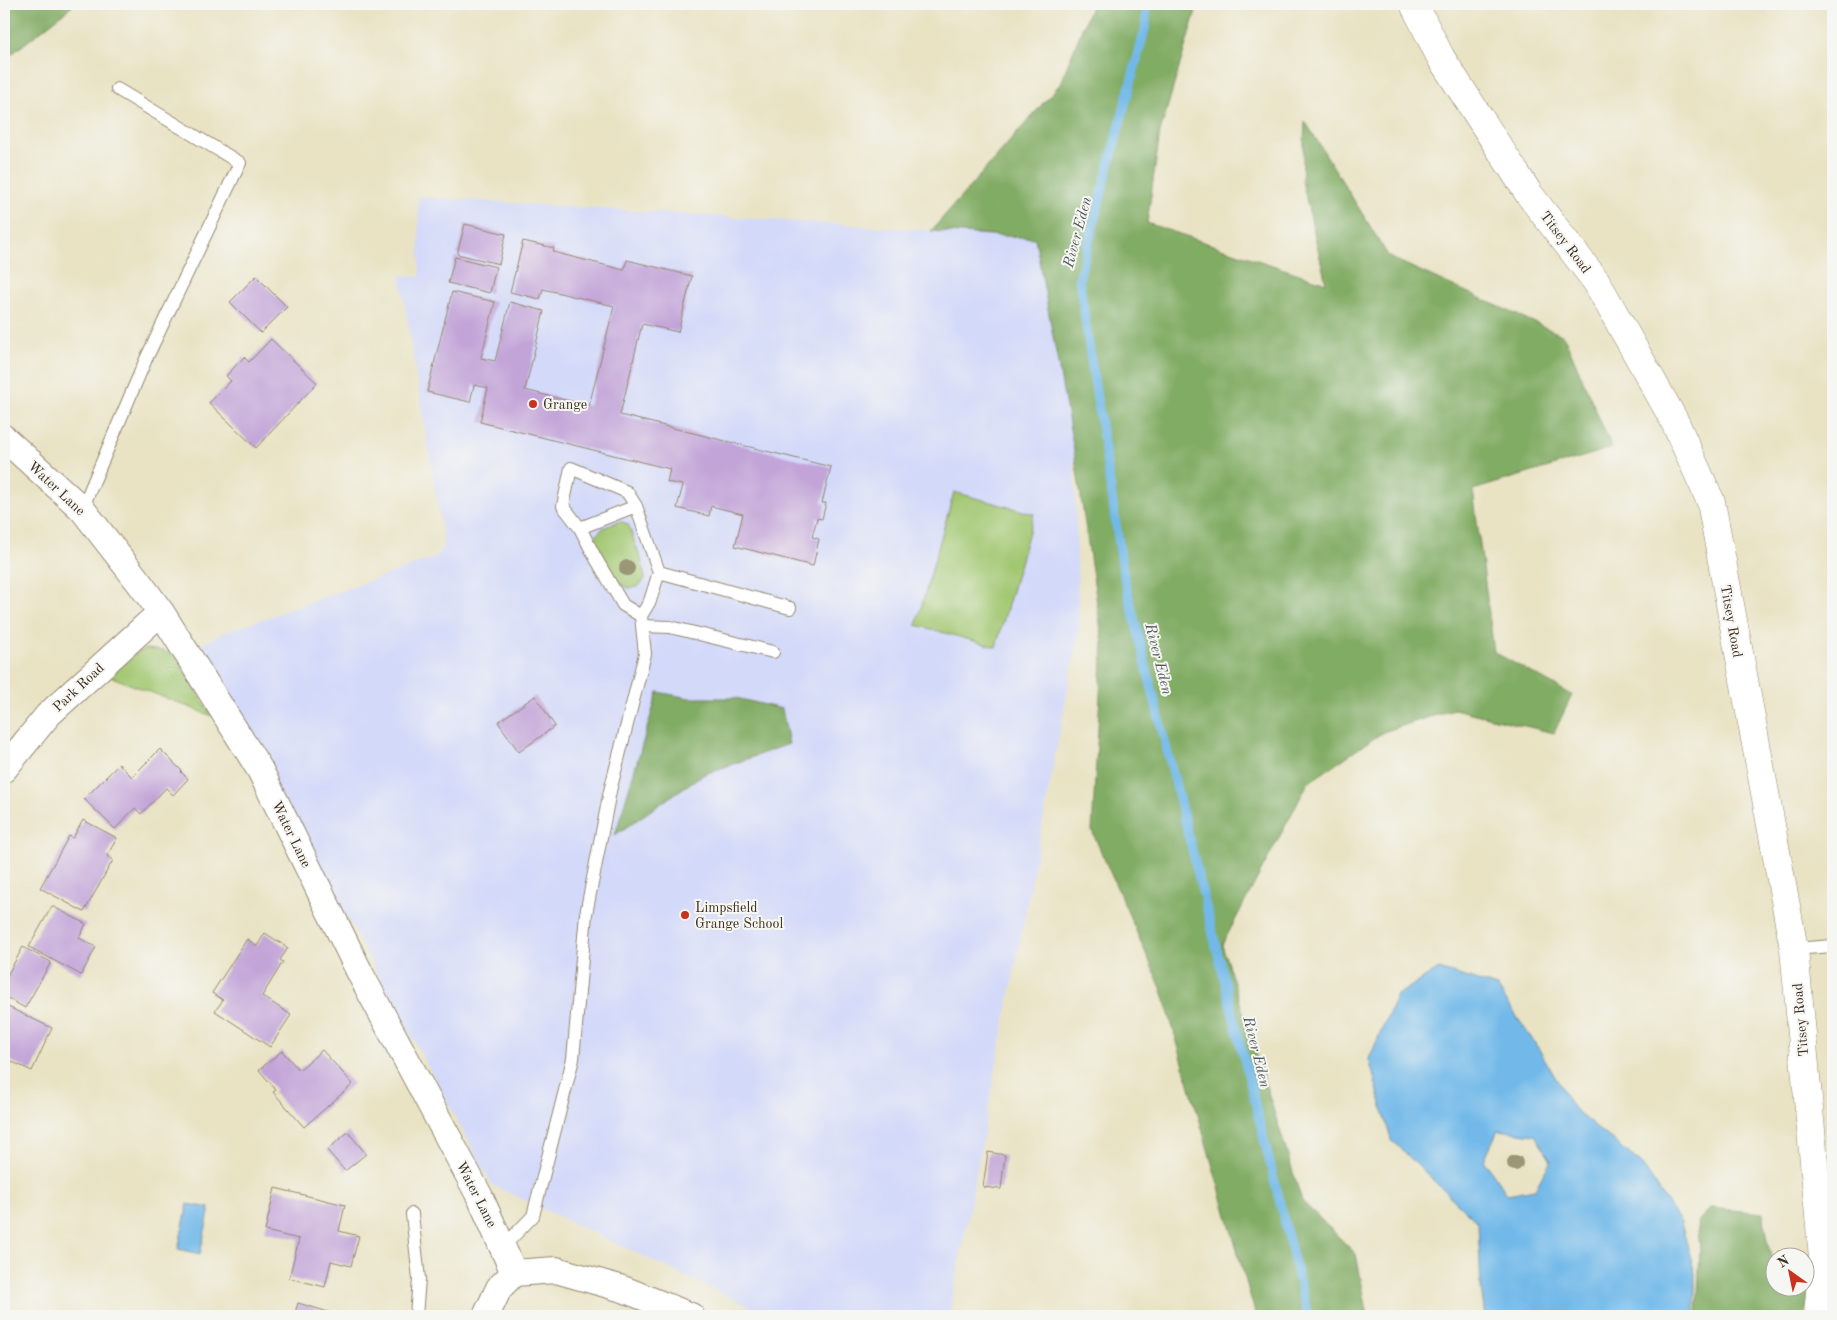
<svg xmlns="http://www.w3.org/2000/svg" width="1837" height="1320" viewBox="0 0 1837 1320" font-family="'Old Standard TT',serif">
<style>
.built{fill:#d3d9f9}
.green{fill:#a2c771;stroke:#6e7848}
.forest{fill:#81ac63;stroke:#5e6b40}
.water{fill:#72b9e9;stroke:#567284;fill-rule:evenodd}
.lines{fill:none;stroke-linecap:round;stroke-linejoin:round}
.stream{stroke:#72b9e9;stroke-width:9}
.building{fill:#c2a4d8}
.lane-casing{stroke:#928671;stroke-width:14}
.street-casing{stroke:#928671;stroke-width:28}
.secondary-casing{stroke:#928671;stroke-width:29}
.lane{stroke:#fff;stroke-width:12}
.street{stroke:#fff;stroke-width:26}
.secondary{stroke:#fff;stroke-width:28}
.tree{fill:#9a9776}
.poi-dot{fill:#c8321e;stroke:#f6f6f2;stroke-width:2}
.labels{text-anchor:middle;stroke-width:4;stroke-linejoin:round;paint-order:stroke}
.street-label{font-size:14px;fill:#3b2a1e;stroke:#f6f6f2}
.poi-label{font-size:14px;fill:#3b2a1e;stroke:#f6f6f2;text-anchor:start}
.water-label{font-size:15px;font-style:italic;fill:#4c555b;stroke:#f6f6f2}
</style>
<rect width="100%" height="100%" fill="#f6f6f2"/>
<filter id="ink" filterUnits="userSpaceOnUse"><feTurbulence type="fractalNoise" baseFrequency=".02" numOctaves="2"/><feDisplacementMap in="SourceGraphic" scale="10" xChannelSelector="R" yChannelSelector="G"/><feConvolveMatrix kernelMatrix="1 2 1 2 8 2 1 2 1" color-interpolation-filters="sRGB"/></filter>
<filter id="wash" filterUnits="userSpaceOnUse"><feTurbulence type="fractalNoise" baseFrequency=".0096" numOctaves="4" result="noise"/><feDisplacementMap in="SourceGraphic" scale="20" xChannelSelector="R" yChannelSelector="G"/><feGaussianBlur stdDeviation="1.12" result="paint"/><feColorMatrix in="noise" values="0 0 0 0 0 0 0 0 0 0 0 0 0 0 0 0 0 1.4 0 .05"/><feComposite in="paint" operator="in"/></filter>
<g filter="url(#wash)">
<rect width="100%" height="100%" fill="#e9e3c4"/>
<path class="built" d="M418,197l617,40 39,214 5,179 -130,686h-179l-278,-131 -292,-539 20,-12 214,-76 7,-6 3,-9 -44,-268 20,2z"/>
<path class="green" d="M954,492l80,22 -38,133 -80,-22z
M620,521l8,3 14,38 3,17 -7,8 -11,1 -14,-10 -19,-41 9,-9z
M147,649l17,2 11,5 37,60 -103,-40 25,-22z"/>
<path class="forest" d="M4,4h71l-71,56z
M1092,4h106l-38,128 -13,91 179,60 -24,-102 3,-60 84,136 175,79 48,112 -139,42 21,162 78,43 -18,38 -100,-24 -71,23 -75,51 -86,162 80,256 54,53 12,62h-112l-94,-326 -70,-159 11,-188 -29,-192 -39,-213 -104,-7 129,-147z
M658,692l31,6h47l46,11 7,35 -87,31 -87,60z
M1711,1208l52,5 11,59v16h30l1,-19 8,-1 -8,48h-108l3,-67 -3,-27z"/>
<path class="water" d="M1439,969l58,18 43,64 34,58 67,54 40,60 14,50v41l-4,2h-206l-4,-28 -3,-65 -87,-83 -22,-81 28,-64zM1498,1130l37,5 16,26 -16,28 -28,5 -23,-34z
M188,1204l22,4 -10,46 -22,-5z"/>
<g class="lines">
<path class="stream" d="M1146,4v21l-67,254 45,298 184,739"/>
</g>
<g id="blocks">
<path class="building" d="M465,224l41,10 -7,30 -42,-10z
M523,241l31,7 -1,4 71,18 3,-10 65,16 -14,56 -36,-8 -22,91 211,52 -9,36h4l-4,16 -5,-1 -5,19 7,2 -6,27 -78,-20 8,-32 -32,-8 -2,10 -32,-8 6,-23 -16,-3 3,-13 -190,-47 8,-34 -14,-3 -4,17 -43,-10 25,-100 43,10 -14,56 14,3 15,-59 34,9 -19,79 64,16 25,-100 -71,-17 -3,10 -30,-7z
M455,257l41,10 -6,26 -42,-10z
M256,276l31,31 -26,26 -31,-31z
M271,339l46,44 -61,65 -47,-45 22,-22 -5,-5 18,-19 5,5z
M535,696l20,30 -36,26 -21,-30z
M160,749l22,22 -1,1 7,7 -15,16 -7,-7 -25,26 -6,-6 -20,21 -31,-30 35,-35 13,13z
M83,820l34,18 -10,18 6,4 -29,52 -44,-24 29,-52 4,2z
M52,906l34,18 -7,14 17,9 -15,28 -52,-28z
M265,933l23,15 -8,12 3,2 -21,34 29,19 -21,32 -55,-36 8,-11 -11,-7 35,-54 10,7z
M23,947l28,15 -26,46 -21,-12v-15z
M4,1005l48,23 -20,43 -28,-13z
M322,1050l31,34 -49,43 -31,-35 3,-2 -17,-20 23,-19 17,19z
M348,1132l18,22 -21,17 -18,-21z
M988,1152l17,3 -4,34 -18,-2z
M275,1188l70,17 -6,26 20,5 -8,30 -20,-5 -6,26 -36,-9 10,-39 -34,-8z
M298,1303l44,13h-48z"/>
</g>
</g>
<g filter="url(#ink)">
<use href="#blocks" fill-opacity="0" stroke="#928671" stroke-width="1"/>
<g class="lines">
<defs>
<path id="lane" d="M571,468l56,24 9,14 23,66 -9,29 -9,15 -18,-11 -28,-48 -15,-29 -17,-22z
M82,509l64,-150 94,-196 -123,-74
M580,528l56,-22
M659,572l131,36
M642,626l28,1 103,25
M1794,949l39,-3
M412,1214l7,65 -3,37
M503,1247l30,-31 40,-157 13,-145 24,-123 35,-137 -4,-38"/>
<path id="street" d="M4,438l78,71 56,72 23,31 99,158 101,205 119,222 34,76
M4,769l44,-54 113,-103
M486,1316l13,-28 15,-15 42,-3 67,19 68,27"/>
<path id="secondary" d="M1414,4l27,54 88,136 67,87 78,139 37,82 83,447 29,309 -5,58"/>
</defs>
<use href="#lane" class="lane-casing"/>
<use href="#street" class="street-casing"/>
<use href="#secondary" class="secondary-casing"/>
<use href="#lane" class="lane"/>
<use href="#street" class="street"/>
<use href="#secondary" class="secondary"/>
</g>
<g class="tree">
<circle cx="627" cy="568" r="8"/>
<circle cx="1515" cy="1163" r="8"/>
</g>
</g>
<g class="poi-dot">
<circle cx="533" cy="404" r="5"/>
<circle cx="685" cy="915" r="5"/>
</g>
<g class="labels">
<g class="street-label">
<text transform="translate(1566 242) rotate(53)" y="5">Titsey Road</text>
<text transform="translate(57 488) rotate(43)" y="5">Water Lane</text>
<text transform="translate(1732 621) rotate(80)" y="5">Titsey Road</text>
<text transform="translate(78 687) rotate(-43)" y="5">Park Road</text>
<text transform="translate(292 834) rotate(64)" y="5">Water Lane</text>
<text transform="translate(1800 1020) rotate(-95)" y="5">Titsey Road</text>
<text transform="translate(477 1194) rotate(63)" y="5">Water Lane</text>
</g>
<g class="poi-label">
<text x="543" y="409">Grange</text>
<text x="695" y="912">Limpsfield<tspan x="695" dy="16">Grange School</tspan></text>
</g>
<g class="water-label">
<text transform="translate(1077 232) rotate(-75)" y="5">River Eden</text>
<text transform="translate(1159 659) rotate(76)" y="5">River Eden</text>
<text transform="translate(1257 1052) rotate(76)" y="5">River Eden</text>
</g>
</g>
<rect width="1837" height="1320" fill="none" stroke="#f6f6f2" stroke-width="20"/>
<g transform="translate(1790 1272) rotate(327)"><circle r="24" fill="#f6f6f2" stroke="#aba49d"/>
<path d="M0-4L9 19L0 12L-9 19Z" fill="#c8321e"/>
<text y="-8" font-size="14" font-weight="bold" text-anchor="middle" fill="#3b2a1e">N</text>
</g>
</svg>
